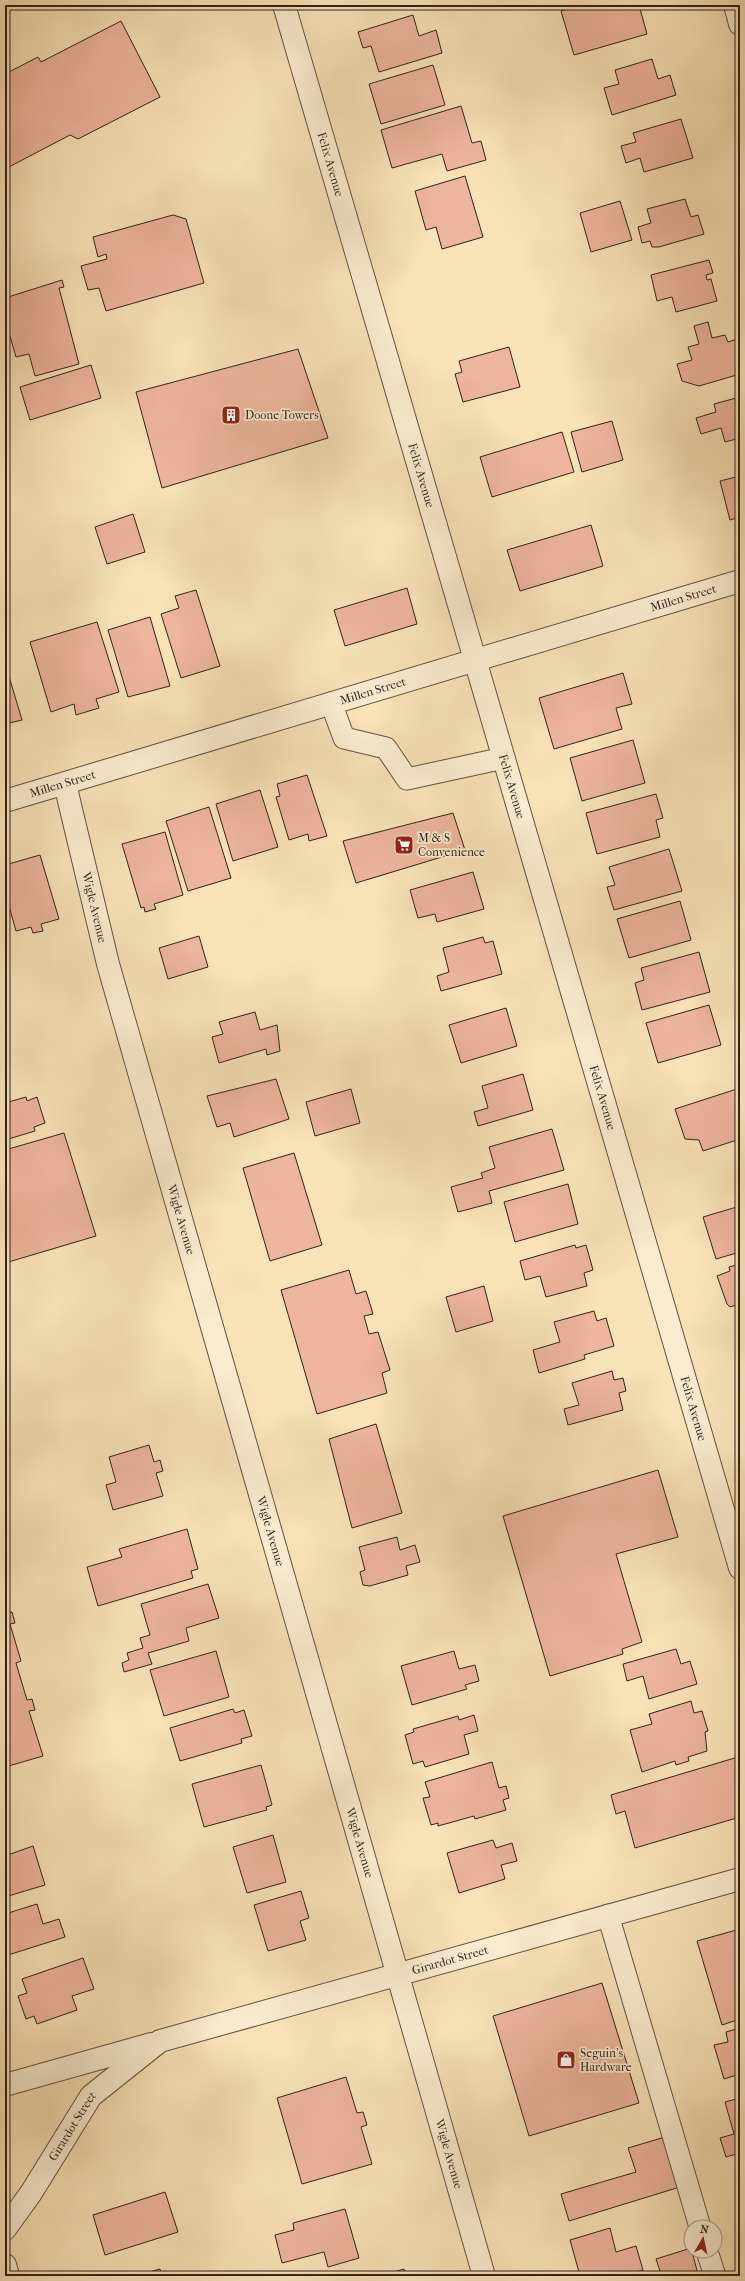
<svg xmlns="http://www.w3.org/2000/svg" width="745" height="2281" viewBox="0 0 745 2281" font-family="'IM FELL French Canon',serif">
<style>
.building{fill:#edb59b;stroke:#33211b}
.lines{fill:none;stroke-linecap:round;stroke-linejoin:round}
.service-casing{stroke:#645142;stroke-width:23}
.minor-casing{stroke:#645142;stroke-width:24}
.service{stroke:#faecd0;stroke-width:21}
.minor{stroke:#faecd0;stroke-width:22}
.labels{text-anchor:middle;stroke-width:3.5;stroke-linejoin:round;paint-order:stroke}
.street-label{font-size:12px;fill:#33211b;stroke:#faecd0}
.poi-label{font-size:12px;fill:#33211b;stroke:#faecd0;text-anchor:start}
</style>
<rect width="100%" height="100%" fill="#f8e2b6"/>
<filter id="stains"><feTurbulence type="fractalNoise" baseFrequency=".005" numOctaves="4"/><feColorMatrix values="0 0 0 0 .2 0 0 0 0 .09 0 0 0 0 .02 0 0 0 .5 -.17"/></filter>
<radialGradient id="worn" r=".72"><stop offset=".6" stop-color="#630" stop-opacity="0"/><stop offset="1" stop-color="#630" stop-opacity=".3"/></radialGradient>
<path class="building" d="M581,5h58l8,29 -73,21 -13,-44z
M413,15l6,21 17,-6 6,23 -63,19 -8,-26 -8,2 -5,-16z
M121,21l39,76 -82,42 -8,-4 -65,34v-95l33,-17 3,5z
M652,59l6,20 12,-4 6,20 -64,20 -8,-27 15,-4 -4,-14z
M433,65l12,40 -64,19 -12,-40z
M461,106l11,37 9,-2 5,19 -39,11 -5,-17 -50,14 -11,-38z
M681,119l12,39 -49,14 -4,-14 -14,5 -5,-17 15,-4 -3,-9z
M465,176l18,61 -41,12 -6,-22 -10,3 -11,-39z
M685,199l6,18 7,-2 6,19 -45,13h-7l-2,-6 -8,2 -4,-16 13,-4 -4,-14z
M620,201l12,39 -41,12 -11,-39z
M173,215l13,4 18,64 -98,28 -7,-23 -11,2 -7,-24 26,-7 -1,-5 -8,3 -5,-20z
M709,260l4,13 -7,2 1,5 4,-1 6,22 -41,11 -4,-15 -15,4 -6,-26z
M62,280l2,7 -5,1 20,76 -44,12 -6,-22 -13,3 -11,-38v-21z
M708,322l4,16 13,-3 3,7 9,-3 3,9v26l-41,12 -17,-5 -5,-17 15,-4 -4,-13 11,-3 -5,-18z
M509,347l11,40 -57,15 -8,-28 7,-2 -3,-11z
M298,349l30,89 -166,50 -26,-96z
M91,365l10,33 -71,22 -10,-33z
M740,397v41l-15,4 -4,-14 -20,6 -5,-16 20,-6 -2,-8z
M612,421l11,39 -41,12 -11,-40z
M562,432l12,40 -82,25 -12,-40z
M740,476v41l-10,3 -10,-39z
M133,514l12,38 -38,12 -12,-37z
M591,525l12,41 -83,25 -13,-41z
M407,588l10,36 -72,22 -11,-36z
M196,590l24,76 -39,12 -20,-64 18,-6 -4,-12z
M150,617l20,69 -42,11 -20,-67z
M97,622l22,70 -23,7 3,9 -23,7 -2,-11 -23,8 -21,-70z
M5,663l17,57 -17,4z
M623,673l9,31 -16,4 6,21 -68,20 -15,-51z
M633,740l12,43 -63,18 -12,-43z
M307,775l20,61 -18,5 -1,-7 -19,6 -13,-43 4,-1 -3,-12z
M260,790l18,57 -45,14 -17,-57z
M656,794l7,24 -7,2 4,17 -63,17 -11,-41z
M209,807l22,71 -43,13 -22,-70z
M453,813l12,37 -109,33 -13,-42z
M165,832l18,63 -29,9 2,5 -11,3 -1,-5 -3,1 -19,-64z
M669,849l13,42 -68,19 -7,-23 8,-2 -6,-18z
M40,855l19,64 -18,5 2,7 -10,2 -2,-6 -15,4 -11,-39v-27z
M473,872l11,37 -47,13 -2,-8 -17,4 -8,-28z
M680,901l11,39 -62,18 -12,-39z
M199,936l9,31 -40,12 -9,-31z
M483,937l2,6 8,-2 9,33 -61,17 -4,-15 12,-4 -6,-24z
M699,952l11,40 -68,18 -7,-27 9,-3 -3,-12z
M709,1005l12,40 -63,18 -12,-40z
M506,1008l11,38 -56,17 -12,-38z
M255,1012l5,18 17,-5 3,26 -13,4 -1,-6 -47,14 -7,-26 11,-3 -4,-12z
M523,1074l10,36 -55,16 -4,-14 14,-4 -6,-22z
M276,1079l13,40 -55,18 -4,-14 -13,4 -10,-31z
M740,1088v51l-37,12 -4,-11 -14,-1 -10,-30z
M351,1089l9,34 -45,13 -9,-34z
M26,1097l1,4 10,-4 8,26 -11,4 1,4 -30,9v-37z
M552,1129l12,41 -75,21 3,12 -34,9 -7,-25 32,-9 -2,-5 14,-5 -6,-21z
M64,1133l32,103 -91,27v-113z
M294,1153l28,92 -52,16 -27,-93z
M568,1184l10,40 -63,18 -11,-40z
M740,1206v46l-24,7 -13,-42z
M575,1245l1,3 10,-3 7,25 -9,3 3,13 -41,11 -6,-21 -15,4 -5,-19z
M740,1264v44l-1,-4 -9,3 -3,-3 -10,-28 13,-5 -1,-4z
M349,1270l7,24 10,-3 7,23 -9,2 5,18 9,-2 12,38 -8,3 5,20 -70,21 -36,-124z
M484,1286l9,35 -37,11 -10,-35z
M594,1311l3,10 9,-3 8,28 -30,9 1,4 -46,14 -6,-23 27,-8 -6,-20z
M740,1323v16l-4,-14z
M612,1371l2,9 9,-2 3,13 -7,2 4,17 -55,15 -4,-16 15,-4 -7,-22z
M376,1424l26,89 -50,15 -23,-89z
M149,1445l5,17 6,-2 3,11 -7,2 7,23 -50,14 -7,-25 10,-3 -7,-25z
M658,1470l20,67 -62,17 26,88 -20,7 1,5 -73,22 -47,-160z
M187,1529l11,40 -7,2 2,7 -95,28 -11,-39 35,-10 -3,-8z
M397,1537l3,13 15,-5 5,17 -14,4 2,9 -38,11 -7,-1 -3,-13 5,-2 -6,-23z
M208,1584l11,34 -33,10 3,13 -41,12 4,11 -28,8 -2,-9 7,-3 -2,-7 16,-5 -3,-10 10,-3 -9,-31z
M5,1605l2,8 5,-1 3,11 -5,1 11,37 -5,2 11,37 5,-1 3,11 -6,1 14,45 -38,11z
M676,1649l5,15 9,-3 7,23 -48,15 -6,-23 -16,5 -4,-17z
M216,1651l13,46 -65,19 -14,-46z
M454,1651l5,18 16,-4 4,16 -14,4 2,4 -55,16 -11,-39z
M691,1701l3,12 8,-2 6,20 -3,1 2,19 -19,6 1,4 -13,4 -1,-4 -33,11 -12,-42 22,-6 -3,-10z
M233,1709l2,4 9,-3 8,26 -11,3 1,4 -62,18 -10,-33z
M474,1715l4,16 -14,4 5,19 -44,13 -2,-6 -10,3 -8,-29 9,-3 -1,-3 45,-13 1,4z
M738,1757l2,7v53l-105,31 -10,-37 -9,3 -5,-19z
M492,1762l7,26 7,-2 3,12 -6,2 3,10 -31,9 -1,-3 -36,10v-3l-7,2 -8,-27 7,-1 -5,-15z
M261,1765l11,40 -6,2 1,3 -63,17 -12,-43z
M273,1835l13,47 -39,11 -14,-46z
M493,1840l3,8 16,-5 5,18 -16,4 4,14 -46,14 -12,-40z
M33,1846l12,39 -40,12v-41z
M301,1891l8,27 -9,3 6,19 -38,11 -14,-46z
M37,1904l6,20 16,-5 6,18 -60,19v-42z
M740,1929v90l-18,6 -25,-84z
M83,1958l11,31 -22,7 5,14 -40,14 -3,-8 -8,3 -8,-23 9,-3 -5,-14z
M602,1983l37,120 -110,33 -36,-120z
M740,2028v46l-16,5 -10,-34 14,-3 -2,-10z
M346,2077l11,36 6,-1 4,13 -6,2 11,37 -70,20 -25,-86z
M740,2098v55l-14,4 -6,-19 14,-4 -9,-32z
M665,2137l15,50 -111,34 -8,-27 75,-22 -8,-24z
M165,2192l13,40 -73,23 -12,-40z
M345,2209l14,49 -31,9 -4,-15 -42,11 -7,-28 19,-5 -1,-7z
M610,2228l6,24 20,-6 7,24 -20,6h-51l7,-4 -9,-32z
M691,2248l7,26 -6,2h-48l16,-5 -4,-12z
M160,2269l2,7h-27z
M404,2269l3,7h-27z"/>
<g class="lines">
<defs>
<path id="service" d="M331,703l13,35 42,10 21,31 97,-21
M608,1915l92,312
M707,2251l8,25"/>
<g id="minor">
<path id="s1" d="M284,5l456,1563"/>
<path d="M735,5l5,19"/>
<path id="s2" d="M65,784l43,180 376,1312"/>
<path id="s3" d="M5,801l735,-220"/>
<path d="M5,2085l146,-41"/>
<path id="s4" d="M5,2229l26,-36 60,-97 69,-55 580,-162"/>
<path d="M5,2265l3,11"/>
</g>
</defs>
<use href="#service" class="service-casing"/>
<use href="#minor" class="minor-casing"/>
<use href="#service" class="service"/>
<use href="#minor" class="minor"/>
</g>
<defs>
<symbol id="building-square" viewBox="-11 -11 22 22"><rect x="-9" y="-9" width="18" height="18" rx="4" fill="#8f2418" stroke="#faecd0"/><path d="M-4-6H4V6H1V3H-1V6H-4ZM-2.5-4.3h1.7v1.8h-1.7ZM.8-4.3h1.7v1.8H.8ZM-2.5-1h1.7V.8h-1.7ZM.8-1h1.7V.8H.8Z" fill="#fff"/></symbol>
<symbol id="supermarket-square" viewBox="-11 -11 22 22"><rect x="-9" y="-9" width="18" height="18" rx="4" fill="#8f2418" stroke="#faecd0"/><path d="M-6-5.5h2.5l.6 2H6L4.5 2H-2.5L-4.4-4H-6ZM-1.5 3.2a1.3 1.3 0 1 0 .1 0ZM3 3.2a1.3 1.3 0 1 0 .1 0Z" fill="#fff"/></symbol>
<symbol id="shop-square" viewBox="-11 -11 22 22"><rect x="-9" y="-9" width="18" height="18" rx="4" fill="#8f2418" stroke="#faecd0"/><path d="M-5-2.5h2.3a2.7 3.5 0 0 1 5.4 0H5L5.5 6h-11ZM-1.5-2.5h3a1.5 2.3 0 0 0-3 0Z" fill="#fff"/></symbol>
</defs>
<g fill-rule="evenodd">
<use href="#building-square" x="220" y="404" width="22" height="22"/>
<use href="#supermarket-square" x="393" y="834" width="22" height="22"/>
<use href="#shop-square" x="555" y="2049" width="22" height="22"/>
</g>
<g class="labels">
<g class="street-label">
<text dy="4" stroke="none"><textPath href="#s1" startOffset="166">Felix Avenue</textPath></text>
<text dy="4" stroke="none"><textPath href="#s1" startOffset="490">Felix Avenue</textPath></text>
<text dy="4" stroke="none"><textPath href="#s3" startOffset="708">Millen Street</textPath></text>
<text dy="4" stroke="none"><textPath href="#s3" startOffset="384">Millen Street</textPath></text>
<text dy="4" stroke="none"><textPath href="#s3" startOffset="60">Millen Street</textPath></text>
<text dy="4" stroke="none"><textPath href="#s1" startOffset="814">Felix Avenue</textPath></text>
<text dy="4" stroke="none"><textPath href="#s2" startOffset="127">Wigle Avenue</textPath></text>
<text dy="4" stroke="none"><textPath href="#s1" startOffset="1138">Felix Avenue</textPath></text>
<text dy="4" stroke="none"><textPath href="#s2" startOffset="451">Wigle Avenue</textPath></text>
<text dy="4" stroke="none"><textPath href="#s1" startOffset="1462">Felix Avenue</textPath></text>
<text dy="4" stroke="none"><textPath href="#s2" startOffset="775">Wigle Avenue</textPath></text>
<text dy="4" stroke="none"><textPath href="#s2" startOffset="1099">Wigle Avenue</textPath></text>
<text dy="4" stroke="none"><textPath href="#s4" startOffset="548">Girardot Street</textPath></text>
<text dy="4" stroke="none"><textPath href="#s4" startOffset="123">Girardot Street</textPath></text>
<text dy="4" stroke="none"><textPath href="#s2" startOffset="1423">Wigle Avenue</textPath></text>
</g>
<g class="poi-label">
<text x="245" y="419">Doone Towers</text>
<text x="418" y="842">M &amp; S<tspan x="418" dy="14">Convenience</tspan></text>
<text x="580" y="2057">Seguin's<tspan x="580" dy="14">Hardware</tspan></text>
</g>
</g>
<rect width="745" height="2281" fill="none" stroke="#f8e2b6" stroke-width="20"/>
<rect x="6" y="6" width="733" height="2269" fill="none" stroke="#33211b" stroke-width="2"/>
<rect x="10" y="10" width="725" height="2261" fill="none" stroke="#33211b"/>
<g transform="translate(703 2239) rotate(9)"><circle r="19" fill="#faecd0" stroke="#aa9b88"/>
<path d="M0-3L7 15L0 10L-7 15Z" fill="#8f2418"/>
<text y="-6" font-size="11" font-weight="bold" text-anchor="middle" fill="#33211b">N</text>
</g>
<rect width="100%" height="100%" filter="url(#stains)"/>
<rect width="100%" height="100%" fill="url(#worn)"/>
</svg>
